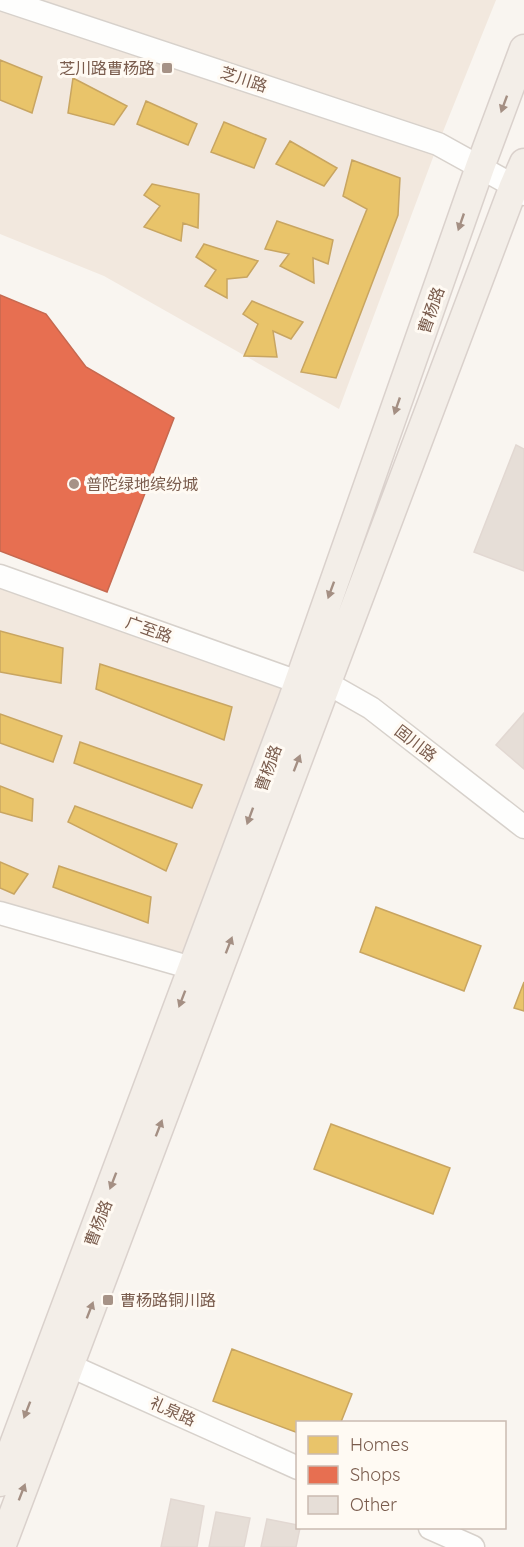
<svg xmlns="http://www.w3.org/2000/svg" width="524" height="1547" viewBox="0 0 524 1547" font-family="Quicksand,'Noto Sans SC',sans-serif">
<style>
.residential{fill:#f2e8de}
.homes{fill:#e9c46a;stroke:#c8a561;stroke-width:1.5}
.shops{fill:#e76f51;stroke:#c66950;stroke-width:1.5}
.building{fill:#e6ded7;stroke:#e2d8d2;stroke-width:1.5}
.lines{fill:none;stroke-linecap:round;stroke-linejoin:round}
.minor-casing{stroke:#d7d1cb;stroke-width:25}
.major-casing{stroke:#dad1cc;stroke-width:31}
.minor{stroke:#fefefd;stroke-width:22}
.major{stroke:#f3eee8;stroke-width:28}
.oneway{fill:#a48f83}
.poi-dot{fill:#a69286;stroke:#fffaf3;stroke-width:2}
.labels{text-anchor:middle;stroke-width:6;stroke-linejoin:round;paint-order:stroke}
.poi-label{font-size:16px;fill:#7a5c4d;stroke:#fffaf3;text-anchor:start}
.street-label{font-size:16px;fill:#7a5c4d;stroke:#fffaf3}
</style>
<rect width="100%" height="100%" fill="#f9f5f0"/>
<path class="residential" d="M0,0h496l-58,144 -99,265 -235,-133 -104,-42z
M0,576l292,113 -99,279 -193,-55z"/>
<path class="homes" d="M0,60l42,17 -10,36 -32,-13z
M73,78l54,28 -13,19 -46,-12z
M146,101l51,23 -9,21 -51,-21z
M224,122l42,17 -12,29 -43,-16z
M290,141l47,27 -13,18 -48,-22z
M352,160l48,18 -2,37 -62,163 -35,-6 66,-163 -24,-13z
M152,184l47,10 -1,34 -15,-5 -2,18 -37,-14 16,-21 -16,-11z
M277,221l56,19 -5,24 -15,-6 1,25 -34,-17 9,-12 -24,-5z
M204,244l54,17 -11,16 -20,2v19l-22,-12 11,-16 -20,-13z
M252,301l51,21 -12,17 -18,-8 4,26 -33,-1 14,-32 -15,-10z
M0,631l63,17 -2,35 -61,-11z
M100,664l132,43 -8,33 -128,-51z
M0,714l62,22 -9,26 -53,-19z
M80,742l122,43 -10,23 -118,-45z
M0,786l33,13 -1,22 -32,-9z
M75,806l102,38 -11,27 -98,-49z
M0,862l28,12 -14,20 -14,-6z
M59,866l92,31 -3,26 -95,-36z
M376,907l105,39 -17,45 -104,-39z
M524,982v29l-10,-3z
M331,1124l119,44 -17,46 -119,-45z
M232,1349l120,45 -11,28h-43v11l-85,-32z"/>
<path class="shops" d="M0,295l46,19 40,53 88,51 -67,174 -107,-41z"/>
<path class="building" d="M516,445l8,4v122l-50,-19z
M524,713v56l-28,-24z
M171,1499l33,7 -7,41h-36z
M216,1512l34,6 -6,29h-35z
M267,1519l31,6v3h2l-4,19h-35z"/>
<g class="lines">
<defs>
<path id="minor" d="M4,0l434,144 76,42 10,8
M0,576l298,106 29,1 44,25 153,119
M0,913l206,59
M55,1359l243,109
M430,1528l43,19"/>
<path id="major" d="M0,1482l292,-780 188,-535 44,-118
M1,1547l513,-1361 10,-23"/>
</defs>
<use href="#minor" class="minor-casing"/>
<use href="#major" class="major-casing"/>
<use href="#minor" class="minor"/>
<use href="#major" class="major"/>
</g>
<defs><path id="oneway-solid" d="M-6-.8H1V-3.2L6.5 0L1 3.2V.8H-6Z" transform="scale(1.5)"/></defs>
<g class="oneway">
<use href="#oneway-solid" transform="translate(504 104) rotate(110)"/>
<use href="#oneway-solid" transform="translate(461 222) rotate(109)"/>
<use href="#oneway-solid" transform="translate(397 406) rotate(109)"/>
<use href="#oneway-solid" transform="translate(331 590) rotate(110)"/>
<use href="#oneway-solid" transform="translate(297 763) rotate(-69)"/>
<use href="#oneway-solid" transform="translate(250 816) rotate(110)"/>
<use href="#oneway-solid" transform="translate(229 945) rotate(-69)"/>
<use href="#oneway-solid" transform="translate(182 999) rotate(111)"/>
<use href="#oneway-solid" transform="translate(159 1128) rotate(-69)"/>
<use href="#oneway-solid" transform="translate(113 1181) rotate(111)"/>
<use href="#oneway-solid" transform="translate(90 1310) rotate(-69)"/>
<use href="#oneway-solid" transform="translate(27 1410) rotate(111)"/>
<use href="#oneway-solid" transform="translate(22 1492) rotate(-69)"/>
</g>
<g class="poi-dot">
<rect x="161" y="62" width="12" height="12" rx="3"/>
<circle cx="74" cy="484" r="6"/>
<rect x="102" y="1294" width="12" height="12" rx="3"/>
</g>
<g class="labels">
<g class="poi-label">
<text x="155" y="74" text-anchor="end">芝川路曹杨路</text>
<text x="86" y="490">普陀绿地缤纷城</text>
<text x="120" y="1306">曹杨路铜川路</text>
</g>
<g class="street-label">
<text transform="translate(244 79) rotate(18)" y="6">芝川路</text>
<text transform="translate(431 310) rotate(-71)" y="6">曹杨路</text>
<text transform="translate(149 629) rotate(20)" y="6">广至路</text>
<text transform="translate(416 743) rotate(38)" y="6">固川路</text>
<text transform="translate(268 768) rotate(-70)" y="6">曹杨路</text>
<text transform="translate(98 1223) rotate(-69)" y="6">曹杨路</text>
<text transform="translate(173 1411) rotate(24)" y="6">礼泉路</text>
</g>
</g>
<rect x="296" y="1421" width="210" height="108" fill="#fffaf3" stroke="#cabbb1" stroke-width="1.5"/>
<rect x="308" y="1436" width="30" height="18" fill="#e9c46a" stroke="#cabbb1" stroke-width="1.5"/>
<text x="350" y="1451" font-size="18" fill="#7a5c4d">Homes</text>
<rect x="308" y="1466" width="30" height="18" fill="#e76f51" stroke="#cabbb1" stroke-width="1.5"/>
<text x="350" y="1481" font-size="18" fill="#7a5c4d">Shops</text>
<rect x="308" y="1496" width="30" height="18" fill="#e6ded7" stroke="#cabbb1" stroke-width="1.5"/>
<text x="350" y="1511" font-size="18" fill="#7a5c4d">Other</text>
</svg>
